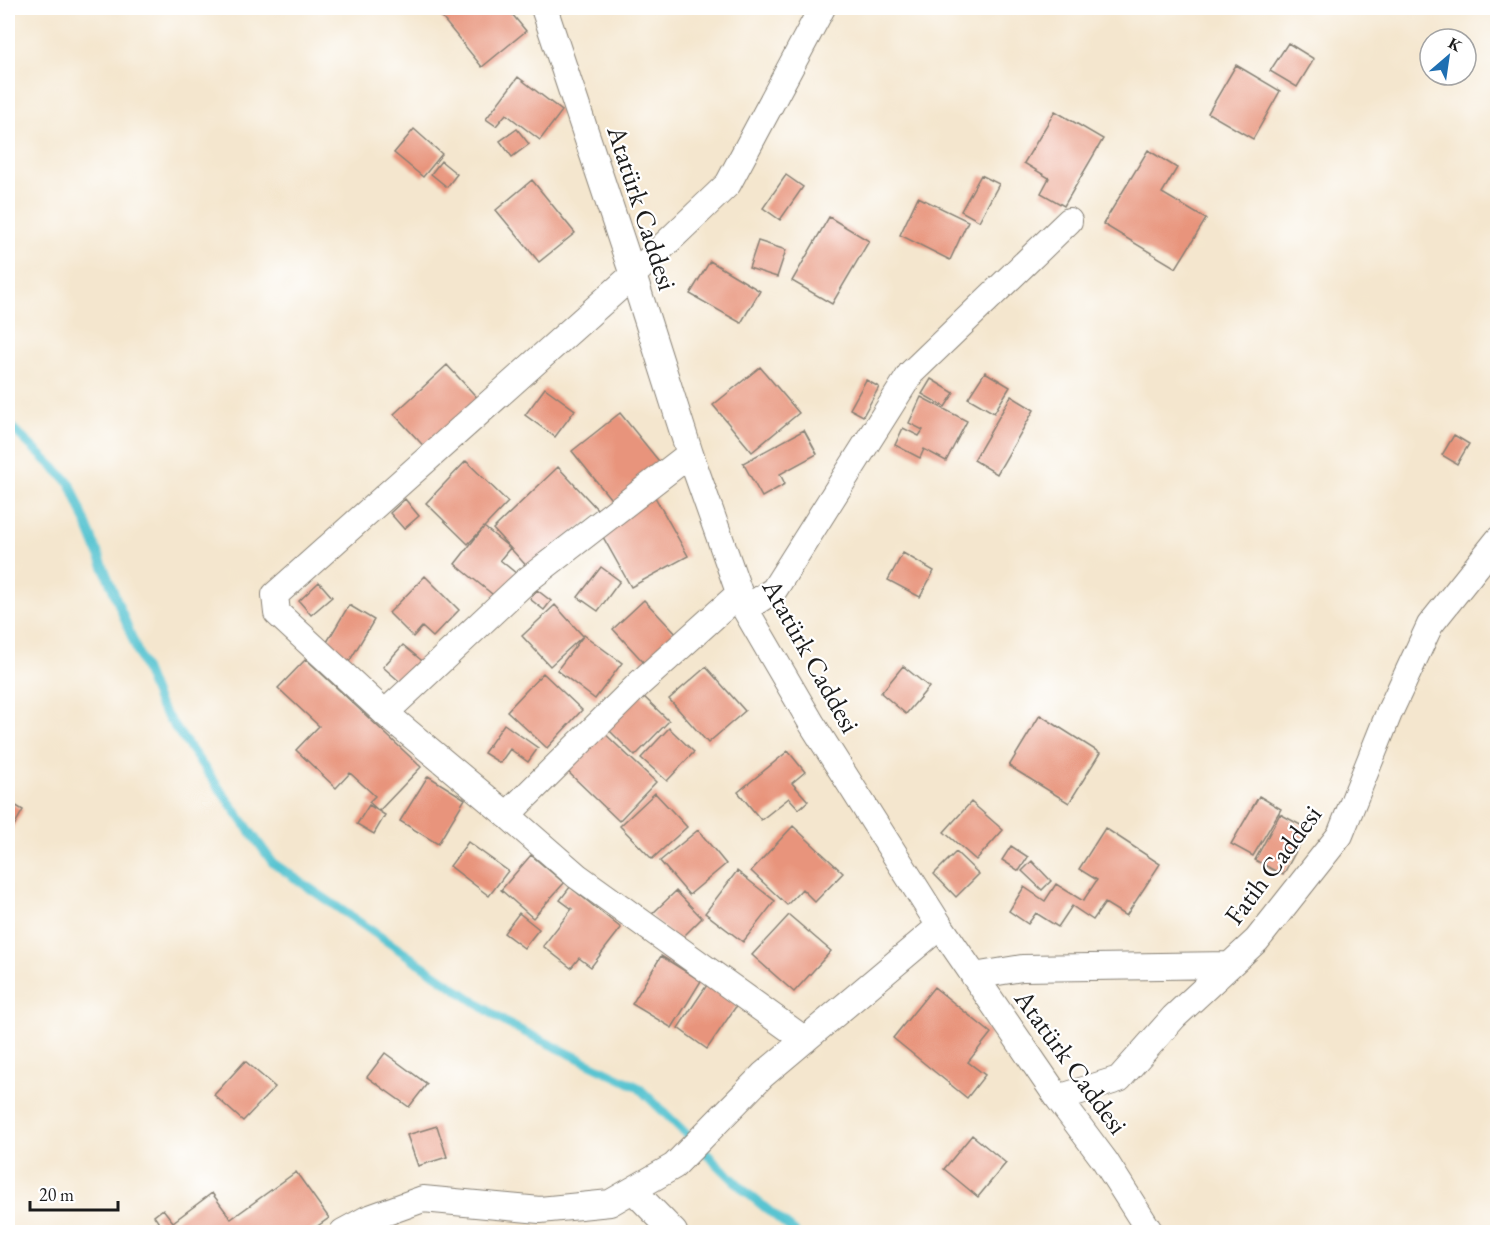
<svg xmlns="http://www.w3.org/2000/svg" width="1505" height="1240" viewBox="0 0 1505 1240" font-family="'EB Garamond',serif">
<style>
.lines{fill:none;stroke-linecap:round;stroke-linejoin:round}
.stream{stroke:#58c4d1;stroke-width:9}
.building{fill:#e8947c}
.minor-casing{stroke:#888175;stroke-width:28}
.minor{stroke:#fff;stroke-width:26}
.labels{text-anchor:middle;stroke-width:4.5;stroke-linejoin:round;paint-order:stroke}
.street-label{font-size:27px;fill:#1c1c1c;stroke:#fff}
</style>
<rect width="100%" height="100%" fill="#fff"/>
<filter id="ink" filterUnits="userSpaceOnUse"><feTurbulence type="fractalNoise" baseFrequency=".0167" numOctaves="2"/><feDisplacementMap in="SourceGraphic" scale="12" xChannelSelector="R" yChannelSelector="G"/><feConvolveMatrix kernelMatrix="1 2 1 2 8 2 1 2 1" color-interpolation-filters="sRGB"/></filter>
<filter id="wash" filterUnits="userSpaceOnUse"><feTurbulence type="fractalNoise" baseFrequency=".008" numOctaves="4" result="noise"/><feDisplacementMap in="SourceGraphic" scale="24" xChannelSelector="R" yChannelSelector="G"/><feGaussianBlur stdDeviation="1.35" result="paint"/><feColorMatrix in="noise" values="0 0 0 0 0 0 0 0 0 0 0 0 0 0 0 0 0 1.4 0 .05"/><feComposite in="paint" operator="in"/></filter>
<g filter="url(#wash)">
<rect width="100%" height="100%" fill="#f4e6ce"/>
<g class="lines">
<path class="stream" d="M8,424l62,59 89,222 114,158 233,160 132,64 108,105 49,40"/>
</g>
<g id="blocks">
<path class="building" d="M447,8h60l19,23 -44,36 -43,-53z
M1288,43l26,16 -17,28 -27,-16z
M1236,65l44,26 -27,48 -45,-26z
M518,77l44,34 -22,29 -34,-26 -10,12 -10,-7z
M1055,111l48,28 -39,67 -23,-13 8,-15 -25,-15z
M414,129l28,25 -19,23 -29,-24z
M517,129l12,15 -17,13 -12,-16z
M1148,150l29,18 -15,25 44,26 -30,49 -73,-44z
M441,161l16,13 -10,13 -16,-13z
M786,175l17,12 -23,33 -17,-12z
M981,175l18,9 -20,37 -18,-10z
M532,180l43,53 -36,29 -43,-52z
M918,197l50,24 -18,39 -50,-25z
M829,217l40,24 -37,63 -40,-23z
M758,241l28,9 -9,27 -28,-9z
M710,261l50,30 -19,32 -51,-29z
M447,365l37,40 -53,49 -37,-40z
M760,367l39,46 -47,39 -39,-47z
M985,372l25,15 -16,26 -26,-15z
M931,379l23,14 -9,14 -23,-13z
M866,380l13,7 -16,29 -13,-7z
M545,388l30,22 -20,27 -30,-22z
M1011,396l23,14 -37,64 -23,-14z
M921,397l46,24 -21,40 -22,-12 -4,9 -25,-13 8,-17 16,8 4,-6 -14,-7z
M620,413l42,52 -48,38 -42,-52z
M804,430l13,24 -37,20 5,10 -23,13 -19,-34z
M1454,435l15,9 -12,20 -15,-9z
M466,461l42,41 -40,42 -42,-41z
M558,467l40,43 -67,61 -38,-42z
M655,497l33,59 -57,31 -33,-59z
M405,499l14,17 -15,13 -14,-16z
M484,527l26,21 -10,12 17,14 -20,24 -42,-34z
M903,553l31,18 -14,26 -32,-17z
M601,567l19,14 -22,30 -20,-14z
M425,576l34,34 -26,27 -11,-10 -9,10 -24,-24z
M319,582l13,15 -21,18 -12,-14z
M537,590l14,11 -7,9 -14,-11z
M644,600l35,37 -32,29 -34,-37z
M349,605l25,15 -25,42 -25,-15z
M555,605l28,31 -33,30 -28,-30z
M584,635l38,28 -27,36 -38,-29z
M403,645l23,19 -20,23 -23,-20z
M306,659l115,108 -42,44 -10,-9 6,-6 -25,-23 -14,15 -40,-38 23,-24 -41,-38z
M903,666l26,21 -23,27 -25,-21z
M706,667l39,44 -37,32 -39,-44z
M543,673l39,37 -35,38 -40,-37z
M640,693l29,28 -34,35 -28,-28z
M1040,715l60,38 -31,50 -60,-37z
M504,724l34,24 -10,14 -18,-13 -10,14 -16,-10z
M669,728l25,24 -27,29 -26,-23z
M602,731l54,51 -37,39 -54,-52z
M788,751l17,21 -13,11 16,18 -9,8 -10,-11 -28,22 -23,-28z
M428,776l37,23 -27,45 -38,-23z
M655,793l32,34 -35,32 -32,-33z
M1259,796l22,13 -28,47 -22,-12z
M8,801l15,9 -15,26z
M971,802l32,28 -27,30 -32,-28z
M369,805l16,10 -11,19 -17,-10z
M1280,814l28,15 -25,46 -28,-15z
M793,826l50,47 -28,29 -13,-13 -15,16 -36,-34z
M1105,828l55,36 -34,52 -21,-13 -12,17 -21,-14 -14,21 -22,-14 -8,11 -19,-13 15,-24 21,14 11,-17 27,17 14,-21 -18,-11z
M698,830l28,34 -37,31 -29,-34z
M468,842l40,29 -19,25 -39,-30z
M1011,846l17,11 -9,14 -17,-11z
M956,852l23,22 -23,23 -22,-23z
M531,855l33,28 -31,35 -32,-28z
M1032,861l19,20 -9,9 -20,-19z
M737,871l38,30 -32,41 -38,-29z
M570,887l51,41 -30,39 -12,-9 -8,10 -28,-22 29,-37 -12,-9z
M676,891l26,27 -24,24 -27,-27z
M519,913l20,16 -15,19 -20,-15z
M789,915l42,36 -37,41 -42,-37z
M661,956l40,25 -29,47 -40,-24z
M707,985l30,20 -30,44 -29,-21z
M934,987l57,46 -23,29 17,13 -18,23 -74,-60z
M385,1053l42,31 -18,23 -42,-30z
M245,1061l30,26 -32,34 -29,-26z
M437,1126l10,31 -29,9 -11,-31z
M972,1135l34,28 -28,34 -34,-28z
M296,1172l33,46 -20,14h-9l-1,-2 -4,2h-130l-11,-16 9,-7 10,13 39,-29 19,26z"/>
</g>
</g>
<g filter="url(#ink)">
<use href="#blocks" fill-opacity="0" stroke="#888175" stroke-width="1.5"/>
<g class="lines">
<defs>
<path id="minor" d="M544,8l89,267 57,179 55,155 67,115 128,202 118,172 47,63 45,71
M745,609l29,-19 137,-217 158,-152
M385,713l141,-132 164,-127
M507,815l133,-132 99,-89
M974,976l48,-8 208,-3
M805,1040l-228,-164 -70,-61 -122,-102 -108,-100 -2,-18 358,-320 95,-91 94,-176
M1058,1098l61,-19 55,-62 83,-77 83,-105 49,-122 41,-88 68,-85
M633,1190l41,42
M343,1232l24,-13 56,-20 117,11 70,-7 64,-37 89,-91 177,-149"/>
</defs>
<use href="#minor" class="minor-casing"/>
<use href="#minor" class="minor"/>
</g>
</g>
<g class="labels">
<g class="street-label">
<text transform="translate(642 208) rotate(72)" y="9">Atatürk Caddesi</text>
<text transform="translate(811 656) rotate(61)" y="9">Atatürk Caddesi</text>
<text transform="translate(1273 865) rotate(-53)" y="9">Fatih Caddesi</text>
<text transform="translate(1071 1062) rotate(54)" y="9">Atatürk Caddesi</text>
</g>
</g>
<rect width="1505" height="1240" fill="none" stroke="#fff" stroke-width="30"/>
<g transform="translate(1448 57) rotate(29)"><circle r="28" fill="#ffffff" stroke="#a4a4a4" stroke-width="1.5"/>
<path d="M0-4.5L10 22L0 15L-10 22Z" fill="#1f6fb2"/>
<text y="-9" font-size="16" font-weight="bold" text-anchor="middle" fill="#1c1c1c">K</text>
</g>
<path d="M30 1201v9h88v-9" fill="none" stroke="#1c1c1c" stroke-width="3"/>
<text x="39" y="1201" font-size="18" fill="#1c1c1c" stroke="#ffffff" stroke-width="4.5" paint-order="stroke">20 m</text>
</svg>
